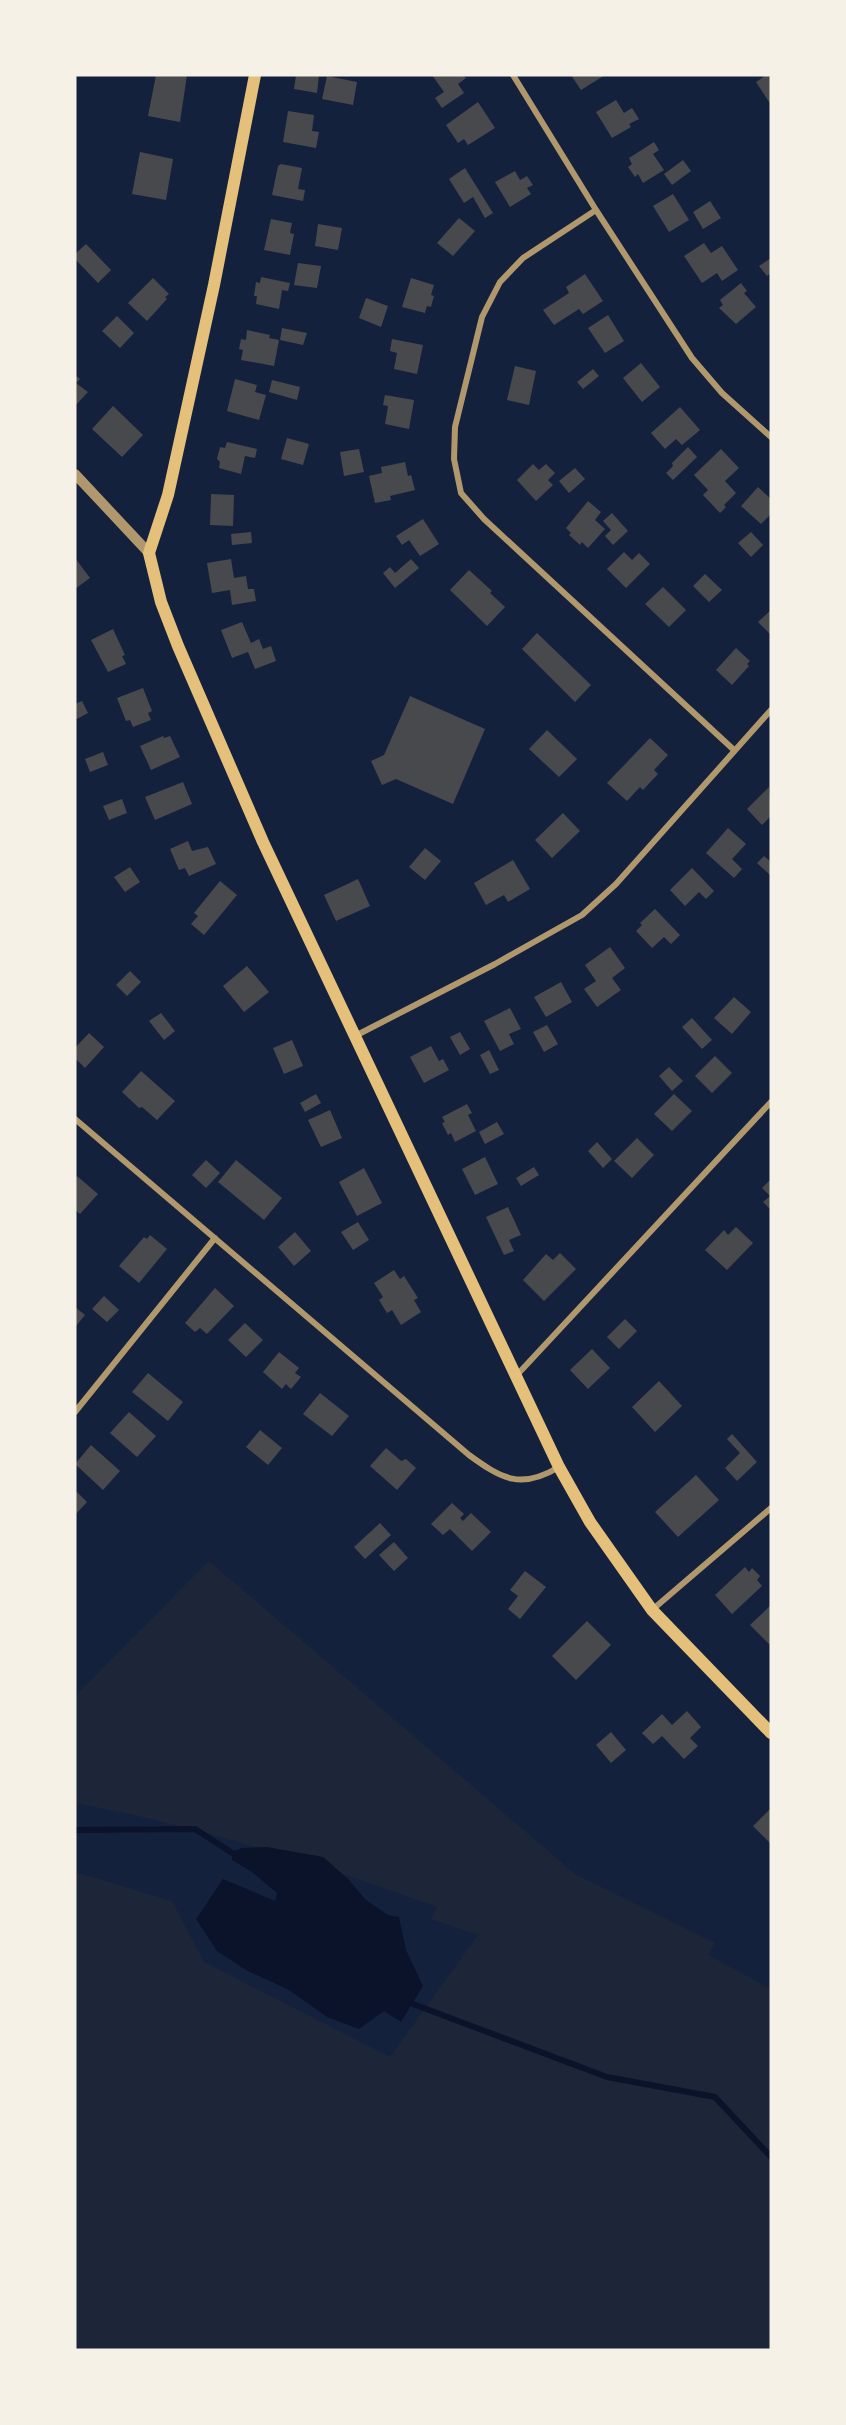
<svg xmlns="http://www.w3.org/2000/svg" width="846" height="2425" viewBox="0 0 846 2425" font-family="Barlow,sans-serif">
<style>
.green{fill:#1d2539}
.water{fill:#0b132b}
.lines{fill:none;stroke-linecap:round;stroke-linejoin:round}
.stream{stroke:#0b132b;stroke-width:6}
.building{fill:#48494c}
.minor{stroke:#b1986c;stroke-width:6}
.tertiary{stroke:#b1986c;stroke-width:10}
.secondary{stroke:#e5c07b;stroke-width:12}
</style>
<rect width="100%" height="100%" fill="#14213d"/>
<path class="green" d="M209,1561l366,313 140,69 -7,12 63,34v361h-688l-8,-6v-472l97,29 32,61 186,95 88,-122 -47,-16 6,-12c-119,-43 -238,-81 -362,-104v-107z"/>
<path class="water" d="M267,1847l56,10 25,22 18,21 22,15 11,2 7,33 17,36 -22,36 -17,-11 -25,18 -32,-12 -38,-27 -43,-20 -29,-19 -21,-32 27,-40 52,22 2,-8 -25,-21 -20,-12v-8l10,-4z"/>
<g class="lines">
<path class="stream" d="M75,1830l120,-1 42,27
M408,1998l5,6 194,73 108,20 56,60"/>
</g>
<path class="building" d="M156,75h31l-7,47 -32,-6z
M296,75h23l-2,18 -23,-4z
M432,75h31l3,3 -8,6 6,9 -22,15 -7,-10 9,-6z
M571,75h34l-24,15z
M766,75h5v30l-15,-23z
M327,76l30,6 -4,23 -31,-6z
M616,100l8,13 8,-5 7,11 -10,5 2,3 -19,11 -16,-26z
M478,102l17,26 -27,17 -4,-6 -6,4 -12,-18z
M288,111l26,4 -2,16 7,1 -3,16 -33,-6z
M654,142l5,8 -6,4 11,16 -21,13 -5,-9 -3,3 -7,-10 4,-3 -3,-6z
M140,152l33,7 -7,41 -34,-6z
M683,160l8,11 -19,14 -8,-11z
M281,164l21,4 -4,21 7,1 -2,11 -31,-6 6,-29z
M465,168l28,45 -8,5 -12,-21 -9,6 -15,-24z
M515,171l5,9 7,-4 6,9 -6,3 4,6 -21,13 -15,-25z
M673,194l16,26 -20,12 -16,-26z
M710,201l11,17 -18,11 -10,-17z
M459,218l16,13 -22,25 -16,-13z
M271,219l21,4 -2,10 4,1 -4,21 -26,-5z
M318,224l24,4 -4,22 -23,-4z
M704,243l7,10 11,-7 16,24 -16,11 -5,-8 -15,10 -18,-27z
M86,244l25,26 -13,13 -23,-24v-5z
M771,258v15l-4,3 -8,-10z
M298,263l23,3 -4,22 -23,-3z
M585,274l18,27 -20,13 -4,-5 -25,16 -11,-15 26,-17 -3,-6z
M261,277l29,6 -2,8 -6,-1 -3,19 -23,-5 1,-8h-3l2,-14 4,1z
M153,278l16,16 -4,3 2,2 -20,22 -19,-18z
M411,278l23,7 -3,10 3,1 -3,11 -4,-1 -2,7 -23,-6z
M741,283l6,8 -3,2 12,14 -20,17 -17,-16 4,-3 -3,-5z
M366,298l22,8 -7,21 -22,-9z
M608,315l16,26 -19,12 -17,-25z
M117,316l17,17 -14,15 -18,-17z
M282,328l25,5 -4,12 -23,-5z
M247,330l23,5 -1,3 10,2 -5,26 -33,-6 2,-10 -4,-1 2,-10 5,1z
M392,339l31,6 -6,29 -23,-5 3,-16 -7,-2z
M641,363l19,24 -18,15 -19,-24z
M515,366l21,5 -7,34 -22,-5z
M593,369l6,7 -16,13 -6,-7z
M75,375l5,4 -4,4 12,9 -13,14z
M235,379l22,6 -2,7 11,3 -7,25 -32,-9z
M272,380l28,7 -3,13 -28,-8z
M385,395l29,5 -5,29 -24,-5 3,-18 -5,-1z
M113,406l30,29 -21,22 -30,-28z
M680,407l20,23 -18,15 -6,-6 -11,10 -14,-16z
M287,438l22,6 -6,21 -22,-6z
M227,442l30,7 -2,9 -10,-2 -4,18 -22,-6 1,-6 -3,-3 3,-12 5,1z
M688,447l9,10 -24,23 -7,-7 7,-7 -1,-3z
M359,449l5,23 -20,4 -4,-24z
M721,449l18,19 -14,13 11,12 -12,12 2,2 -6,6 -17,-18 5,-5 -14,-15z
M405,462l3,14 3,-1 4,15 -25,6 1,4 -16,3 -6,-27 13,-3 -1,-6z
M533,464l6,6 7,-6 9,9 -7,7 5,5 -17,16 -19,-21z
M575,468l10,11 -16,14 -10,-12z
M758,487l13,12v15l-10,10 -20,-18z
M211,494l23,1 -1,31 -23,-1z
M588,501l13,11 -6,8 10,9 -17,19 -6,-6 -2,3 -11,-10 2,-2 -5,-5z
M612,513l16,18 -15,14 -8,-9 6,-6 -8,-9z
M423,519l16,25 -19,12 -11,-16 -7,5 -6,-9z
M251,532l1,11 -20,2 -1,-11z
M751,532l12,13 -12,12 -13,-14z
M624,552l8,8 7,-7 11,11 -24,24 -19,-19z
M75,558l15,20 -15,11z
M231,559l3,19 12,-2 2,13h6l2,12 -24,4 -2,-15 -18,3 -5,-30z
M411,559l8,9 -24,20 -12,-15 7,-6 5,6z
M469,570l23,21 -2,2 15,14 -18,19 -37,-36z
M705,574l17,16 -13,12 -16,-16z
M663,587l23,23 -17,17 -24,-23z
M771,610v25l-13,-13z
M242,622l9,21 8,-4 4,10 8,-3 5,15 -21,8 -7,-17 -16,6 -11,-28z
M113,629l12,26 -3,1 4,8 -18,8 -17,-32z
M537,633l54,52 -16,17 -53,-53z
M736,648l14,13 -3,3 2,2 -17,19 -16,-15z
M143,688l9,23 -4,2 3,7 -18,7 -3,-7 -4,1 -9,-23z
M410,696l75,33 -32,75 -57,-25 -14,6 -11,-24 13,-6z
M82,701l6,12 -13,7v-16z
M547,730l30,29 -18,18 -30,-28z
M163,736l1,2 6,-2 10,21 -29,13 -11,-24z
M650,738l18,17 -14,15 4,4 -15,16 -3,-3 -13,14 -20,-18z
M103,752l5,13 -18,7 -5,-13z
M183,782l9,22 -37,16 -10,-23z
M769,787l2,29 -9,9 -15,-16z
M122,799l5,14 -18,7 -6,-14z
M563,813l17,18 -28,27 -17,-18z
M728,828l18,16 -14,15 10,10 -8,9 -28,-25z
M188,841l4,10 16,-4 8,17 -27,12 -4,-8 -6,2 -9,-21z
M425,848l16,13 -16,19 -16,-13z
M764,856l7,6 -1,13 -13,-12z
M513,860l17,29 -22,13 -4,-7 -18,10 -12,-22z
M130,867l10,15 -15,10 -11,-15z
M692,868l22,23 -8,8 -7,-7 -14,14 -15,-16z
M358,879l12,27 -34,15 -12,-26z
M220,881l17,14 -33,40 -13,-11 7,-8 -4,-3z
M655,909l25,26 -9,9 -7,-7 -12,11 -16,-17 6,-6 -2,-2z
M610,947l15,21 -13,10 9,12 -24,17 -13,-18 12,-8 -11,-16z
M247,966l22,26 -25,20 -21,-26z
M130,971l11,11 -14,14 -11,-11z
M561,982l11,20 -26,15 -12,-20z
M734,997l17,15 -19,22 -18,-16z
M510,1008l11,21 -12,5 5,10 -14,7 -16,-30z
M161,1013l14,18 -11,9 -15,-19z
M692,1018l20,22 -10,9 -20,-22z
M547,1025l11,19 -14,8 -11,-20z
M460,1032l10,17 -10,6 -10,-18z
M89,1033l15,14 -19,21 -10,-10v-10z
M292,1040l11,26 -19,8 -11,-26z
M431,1046l8,15 4,-2 6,11 -25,13 -14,-26z
M489,1050l10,20 -9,4 -10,-19z
M715,1056l17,17 -20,20 -17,-17z
M669,1067l14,14 -11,10 -13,-15z
M141,1071l34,30 -18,19 -15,-13 -3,1 -17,-16z
M316,1094l5,9 -16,9 -5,-9z
M674,1094l18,17 -20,20 -18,-17z
M467,1104l5,9 -4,2 8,16 -21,11 -4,-9 -3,2 -6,-12 3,-1 -3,-5z
M330,1110l12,28 -21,9 -13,-27z
M497,1122l7,12 -19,10 -6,-12z
M637,1138l17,17 -22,23 -18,-17z
M597,1142l15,17 -9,9 -15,-17z
M485,1157l13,27 -23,11 -13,-26z
M206,1160l14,13 -14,15 -14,-13z
M236,1160l46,38 -18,22 -46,-38z
M534,1167l5,8 -18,11 -5,-8z
M364,1168l18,35 -25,13 -18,-34z
M77,1176l21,18 -18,20 -5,-4v-31z
M771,1179v31l-8,-8 7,-6 -8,-8z
M508,1207l13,28 -12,5 5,11 -10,4 -18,-38z
M358,1222l11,18 -16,10 -12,-18z
M736,1227l17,16 -26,27 -22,-20 19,-20 4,5z
M295,1232l16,19 -17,15 -16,-19z
M150,1235l17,14 -28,34 -20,-17 25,-29 3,2z
M560,1253l16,16 -32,32 -21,-21 23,-26 7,6z
M394,1270l6,9 4,-3 14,22 -4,2 7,12 -20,13 -9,-15 -5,3 -8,-13 4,-3 -9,-14z
M215,1288l19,18 -27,28 -7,-6 -5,4 -10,-9z
M104,1296l15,14 -12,12 -15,-13z
M75,1307l10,8 -10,12z
M625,1319l12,12 -18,18 -12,-12z
M245,1323l18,17 -17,17 -18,-17z
M592,1349l18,19 -22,21 -18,-19z
M279,1352l20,16 -4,5 6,4 -10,12 -5,-5 -4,5 -19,-17z
M148,1373l35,29 -15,19 -36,-29z
M659,1381l23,25 -27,26 -23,-25z
M320,1393l29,23 -17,20 -29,-22z
M129,1412l27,24 -19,21 -27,-24z
M260,1430l22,18 -14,17 -22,-18z
M732,1434l25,28 -20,19 -12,-13 15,-15 -13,-14z
M91,1445l29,26 -17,19 -28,-26z
M386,1448l15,13 5,-2 10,9 -19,22 -27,-24z
M696,1475l23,25 -41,37 -23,-25z
M75,1490l12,12 -12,13z
M452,1503l12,11 -4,4 3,3 8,-8 20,19 -19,19 -22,-22 -7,6 -12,-11z
M380,1523l11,12 -26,24 -11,-12z
M394,1542l14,16 -14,13 -15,-16z
M745,1567l4,5 3,-4 8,8 -3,4 5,6 -30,28 -17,-19z
M525,1571l21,16 -26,32 -12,-10 10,-13 -8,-6z
M771,1605v37l-2,2 -19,-19z
M587,1621l24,24 -35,35 -24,-24z
M687,1711l14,16 -11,11 8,8 -14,13 -22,-23 -9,8 -11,-11 20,-19 10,11z
M611,1732l15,18 -15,13 -15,-18z
M771,1808v36l-18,-18z"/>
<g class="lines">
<path class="minor" d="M513,75l83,135 96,148 30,35 49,44
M596,210l-73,48 -23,24 -18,35 -27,110 -1,32 7,34 23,26 250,231
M355,1036l140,-72 87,-49 34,-31 155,-174
M75,1119l394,336c33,24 52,35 90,12
M516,1376l255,-274
M75,1412l140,-174
M652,1610l119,-102"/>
<path class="tertiary" d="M75,474l74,79"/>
<path class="secondary" d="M255,75l-41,210 -46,210 -19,58 12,49 17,44 85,196 296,625 31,55 62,88 119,123"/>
</g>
<rect width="846" height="2425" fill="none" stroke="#f6f1e7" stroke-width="153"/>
</svg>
